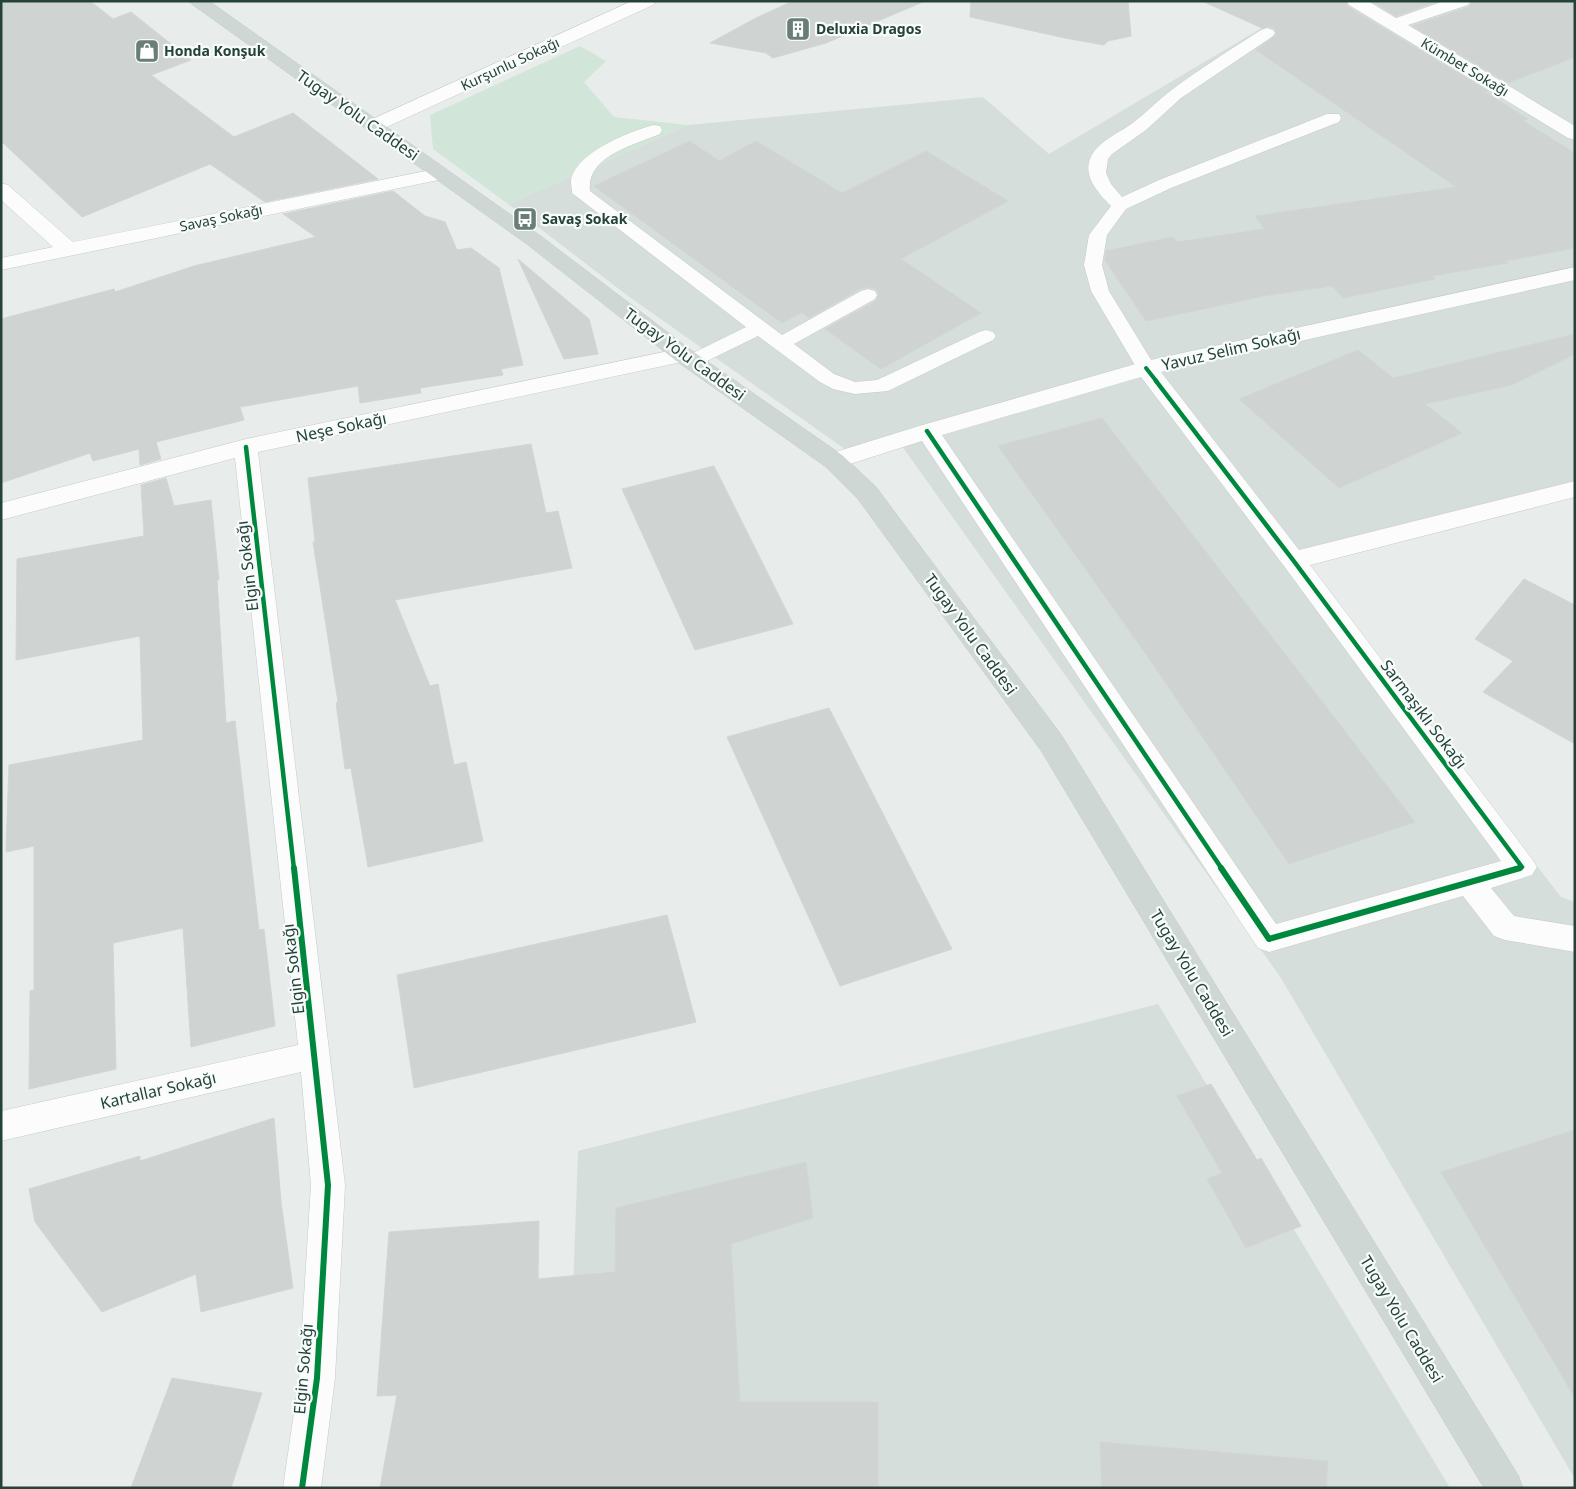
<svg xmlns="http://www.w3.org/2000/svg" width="1576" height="1489" viewBox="0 0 1576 1489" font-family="'Noto Sans',sans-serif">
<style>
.built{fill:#d6dedb}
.green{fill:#d1e6d8}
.building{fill:#cfd4d2;stroke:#d1d6d4}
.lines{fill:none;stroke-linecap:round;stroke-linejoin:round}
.lane-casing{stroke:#c5cac8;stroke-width:1}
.street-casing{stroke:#c5cac8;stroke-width:1}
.primary-casing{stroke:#c3ccc9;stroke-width:1}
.lane{fill:#fcfcfc;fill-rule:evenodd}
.street{fill:#fcfcfc;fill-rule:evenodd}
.primary{fill:#cfd7d5;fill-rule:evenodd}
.cycleway-far2-casing{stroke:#f7fbf9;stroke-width:6}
.cycleway-far1-casing{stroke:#f7fbf9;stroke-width:8}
.cycleway-casing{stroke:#f7fbf9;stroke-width:9}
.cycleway-far2{stroke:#00873e;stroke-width:4}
.cycleway-far1{stroke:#00873e;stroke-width:4.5}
.cycleway{stroke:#00873e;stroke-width:6}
.labels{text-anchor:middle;stroke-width:4.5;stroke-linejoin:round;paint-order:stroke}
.far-poi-label{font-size:14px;font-weight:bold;fill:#24423a;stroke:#f7fbf9;text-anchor:start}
.far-street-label{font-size:14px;fill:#24423a;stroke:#f7fbf9}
.street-label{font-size:16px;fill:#24423a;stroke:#f7fbf9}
</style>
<rect width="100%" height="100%" fill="#e8edeb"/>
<path class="built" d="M1202,1h373v484l-279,69 265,343 14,5v577l-294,-501 -382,-536 -50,10 -221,-156 -120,-92 180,-79 295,-28 66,57 216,-128z
M1158,1004l292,484h-884l12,-337z"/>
<path class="green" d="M580,46l26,15 -22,21 30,35 74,8 -180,79 -75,-55 -3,-34z"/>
<path class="building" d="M1,1h89l23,18 18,-7 60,48 -40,15 83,62 59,-24 85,66 -113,23 -55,-38 -128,53 -81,-76z
M793,1h132l-99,42 -53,15 -7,-5 -56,-10 46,-25z
M971,1h157l3,35 -23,5 -4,4 -39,-7 -95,-21z
M1202,1h142l4,6 140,84 -3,1 43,27 -5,2 52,32v95l-70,13 3,2 -76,13 3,3 -92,19 -11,-12 -68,10 -118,25 -41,-61 1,-9 67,-14 4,5 87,-13 -9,-13 201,-29 -200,-137 21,-16 -3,-6 -6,-2 -6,2z
M1372,1h66l-42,15z
M1473,1h102v56l-67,26 -96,-57 57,-19z
M690,141l29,20 37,-20 86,52 84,-42 82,50 -107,58 80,54 -100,56 -56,-40 51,-28 3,-7 -3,-5 -7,-2 -9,2 -51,29 -7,-6 -20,11 -188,-137z
M393,191l32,25 20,6 12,28 14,-2 28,20 24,97 -22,4 2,6 -83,13 1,5 -61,10 -2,-17 -118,21 4,13 -88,22 5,17 -21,6 -1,-16 -46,12 -3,-8 -89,30v-164l113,-30 1,3 79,-26 122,-29 -33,-23z
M518,259l71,60 9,35 -34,5z
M1575,334v20l-63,31 -87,19 37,29 -123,55 -100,-89 119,-49 35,28z
M1102,418l208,268 105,136 -126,42 -139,-204 -152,-214z
M531,444l15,69 12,-2 14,57 -177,32 35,86 8,-2 16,81 12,-3 17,79 -115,26 -17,-99 -6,1 -9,-66 2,-1 -25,-160h2l-7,-64z
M714,466l79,158 -98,26 -73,-161z
M166,478l8,28 37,-6 8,80h-2l9,143 9,-2 24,209 5,-1 11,97 -84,21 -8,-119 -70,15 3,126 -87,20 1,-98 4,-1v-144l-28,6 3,-87 134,-25 -3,-104 -124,24 1,-101 127,-23 -3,-51z
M1524,579l51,26v139l-92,-52 30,-31 -38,-22z
M829,708l123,241 -112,37 -113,-249z
M667,915l29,107 -282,66 -17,-113z
M1211,1084l46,76 4,-2 40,68 -55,22 -39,-69 15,-6 -45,-77z
M274,1118l7,84 12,86 -92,24 -5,-38 -94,38 -67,-90 -6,-33 111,-33v5z
M1575,1130v268l-134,-226z
M806,1162l7,56 -82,26 9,158h138v86h-498l17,-93 -20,1 12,-164 150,-11 -1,58 77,-7 1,-64z
M172,1378l90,15 -31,95h-100z
M1100,1442l228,19 -2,27h-224z"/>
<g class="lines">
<defs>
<path id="lane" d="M1267,28l6,2 2,3 -2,3 -92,62 -35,32 -34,24 -4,5 -2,14 5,11 11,13 37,-17 168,-66h12l2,4 -2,4 -168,66 -45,21 -19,26 -5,30 7,26 47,77 -3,4 -7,2 -7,-2 -48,-81 -7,-26 5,-30 22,-29c-12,-12 -28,-29 -21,-47 7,-18 30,-26 44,-37 12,-9 23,-21 35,-30 29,-22 61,-42 92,-62z
M654,125l6,1 2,4 -2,4c-26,11 -74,22 -70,57l192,144 79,-44 7,-2 7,2 2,4 -2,4 -81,45 40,30 21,8 22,-2 102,-48 7,-2 7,2 3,4 -3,4 -105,51 -33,3 -22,-5 -13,-7 -62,-46 -59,29 -7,2 -7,-2 -3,-4 3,-4 61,-30 -174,-134c0,-4 -1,-8 -1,-12 4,-28 59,-50 83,-56z"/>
<path id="street" d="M632,1h24l-3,4 -273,125 -7,2 -7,-2 -3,-4 3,-4z
M1346,1h22l28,17 48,-17h27l-3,4 -60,20 167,101v14l-7,-2 -219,-133z
M441,168l7,2 3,4 -3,4 -447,92v-12l52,-11 -52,-47v-17l7,2 65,57z
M1575,267v13l-414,92 138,178 276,-69v16l-265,68 222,294 5,8 -5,8 -41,13 23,28 61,10v26l-70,-12 -11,-4 -31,-40 -194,56 -11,-4 -336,-507 -88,28 -8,-2 -4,-6 4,-6 93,-29 227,-65zM1141,377l143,189 217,295 -225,63 -334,-489z
M683,348l8,2 3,5 -3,5 -433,92 87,733 -10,193 -14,110h-38l16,-110 12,-193 -10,-113 -300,69v-30l297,-66 -63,-587 -234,62v-17l245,-64z"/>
<path id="primary" d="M188,1h21l333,236 149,113 151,105 34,32 186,249 456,739 5,13h-39l-442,-736 -184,-253 -32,-32 -151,-107 -147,-115z"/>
</defs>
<use href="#lane" class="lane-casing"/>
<use href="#street" class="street-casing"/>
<use href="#primary" class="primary-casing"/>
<use href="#lane" class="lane"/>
<use href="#street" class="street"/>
<use href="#primary" class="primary"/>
<defs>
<path id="cycleway-far2" d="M1146,368l11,14"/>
<path id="cycleway-far1" d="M1156,381l137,179 229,307 -7,2
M927,431l295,438
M246,447l48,422"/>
<path id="cycleway" d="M294,868l34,317 -11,193 -15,110
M1221,868l48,71 251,-71"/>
</defs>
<use href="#cycleway-far2" class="cycleway-far2-casing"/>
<use href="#cycleway-far1" class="cycleway-far1-casing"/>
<use href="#cycleway" class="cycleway-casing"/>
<use href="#cycleway-far2" class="cycleway-far2"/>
<use href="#cycleway-far1" class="cycleway-far1"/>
<use href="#cycleway" class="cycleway"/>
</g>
<defs>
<symbol id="building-square" viewBox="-11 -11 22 22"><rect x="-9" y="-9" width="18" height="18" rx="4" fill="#697e78" stroke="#f7fbf9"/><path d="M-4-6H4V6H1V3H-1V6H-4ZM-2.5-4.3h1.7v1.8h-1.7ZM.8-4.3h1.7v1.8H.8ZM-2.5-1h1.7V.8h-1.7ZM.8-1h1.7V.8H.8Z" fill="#fff"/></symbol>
<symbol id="shop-square" viewBox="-11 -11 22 22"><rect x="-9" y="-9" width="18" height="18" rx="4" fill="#697e78" stroke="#f7fbf9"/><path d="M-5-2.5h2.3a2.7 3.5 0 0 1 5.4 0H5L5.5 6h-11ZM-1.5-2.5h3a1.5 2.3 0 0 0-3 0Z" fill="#fff"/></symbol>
<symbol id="bus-square" viewBox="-11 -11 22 22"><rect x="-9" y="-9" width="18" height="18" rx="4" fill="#697e78" stroke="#f7fbf9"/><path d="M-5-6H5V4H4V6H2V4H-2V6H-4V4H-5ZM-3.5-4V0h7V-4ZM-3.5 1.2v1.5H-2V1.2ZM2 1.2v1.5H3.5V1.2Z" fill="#fff"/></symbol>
</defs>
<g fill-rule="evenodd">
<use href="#building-square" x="784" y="15" width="28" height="28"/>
<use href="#shop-square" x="133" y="37" width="28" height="28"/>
<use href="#bus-square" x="511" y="205" width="28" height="28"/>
</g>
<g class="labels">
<g class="far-poi-label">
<text x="816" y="34">Deluxia Dragos</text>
<text x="164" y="56">Honda Konşuk</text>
<text x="542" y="224">Savaş Sokak</text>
</g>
<g class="far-street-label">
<text transform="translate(510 64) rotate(-25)" y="5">Kurşunlu Sokağı</text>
<text transform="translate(1465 67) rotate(31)" y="5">Kümbet Sokağı</text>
<text transform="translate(221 218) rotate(-12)" y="5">Savaş Sokağı</text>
</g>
<g class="street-label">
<text transform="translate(358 115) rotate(35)" y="6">Tugay Yolu Caddesi</text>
<text transform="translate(1231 349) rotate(-13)" y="6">Yavuz Selim Sokağı</text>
<text transform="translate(685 354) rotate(36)" y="6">Tugay Yolu Caddesi</text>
<text transform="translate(341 427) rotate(-12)" y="6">Neşe Sokağı</text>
<text transform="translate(247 566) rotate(-97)" y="6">Elgin Sokağı</text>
<text transform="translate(971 634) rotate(54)" y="6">Tugay Yolu Caddesi</text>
<text transform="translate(1424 714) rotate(53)" y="6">Sarmaşıklı Sokağı</text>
<text transform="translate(293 969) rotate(-97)" y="6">Elgin Sokağı</text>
<text transform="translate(1192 973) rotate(59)" y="6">Tugay Yolu Caddesi</text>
<text transform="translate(158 1090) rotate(-13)" y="6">Kartallar Sokağı</text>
<text transform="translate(1402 1319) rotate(59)" y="6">Tugay Yolu Caddesi</text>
<text transform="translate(303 1369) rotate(-85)" y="6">Elgin Sokağı</text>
</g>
</g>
<rect width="1576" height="1489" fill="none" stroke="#24423a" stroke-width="5"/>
</svg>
